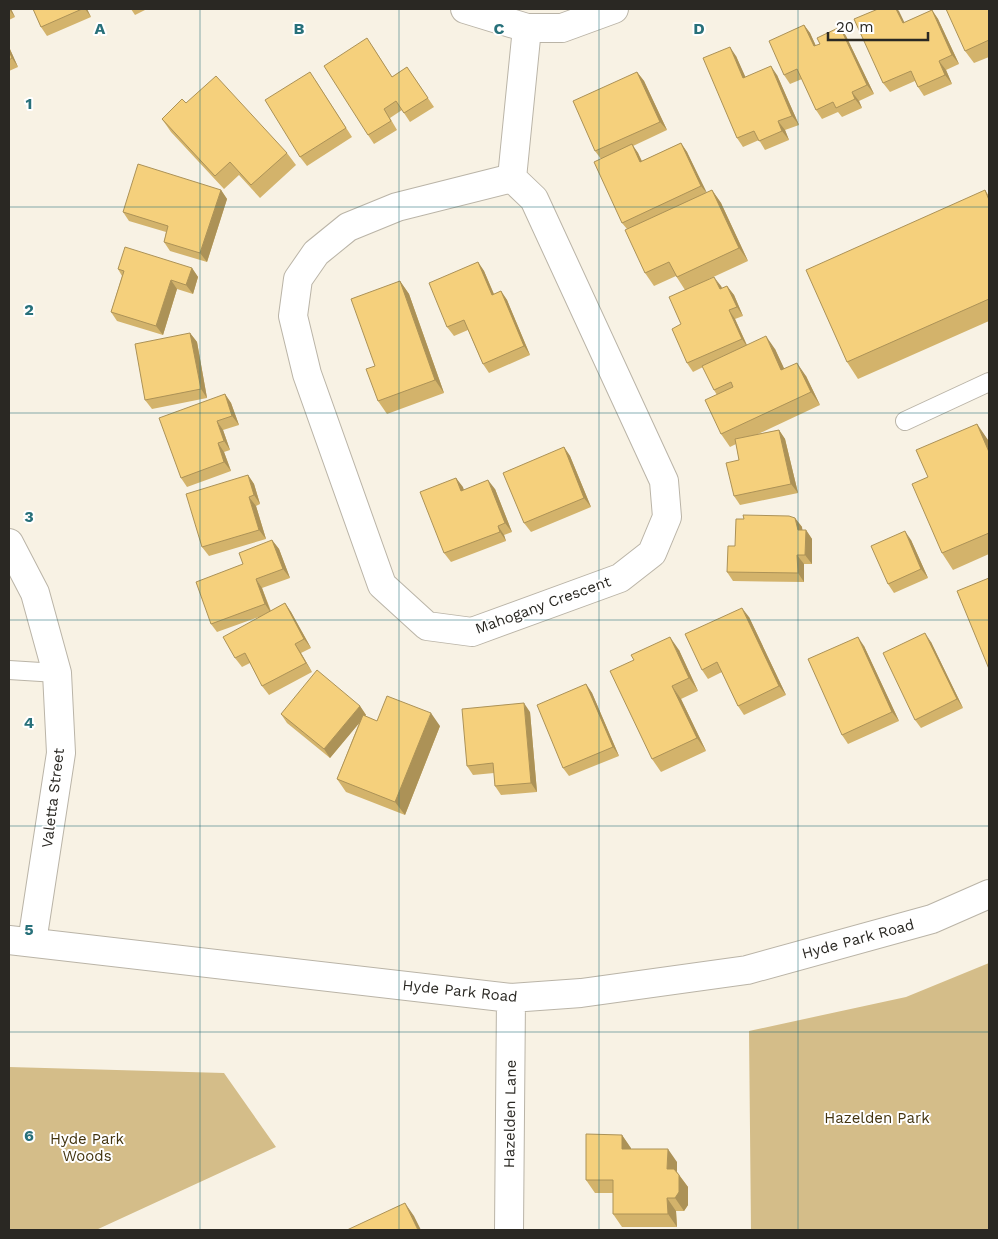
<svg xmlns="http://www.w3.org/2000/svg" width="998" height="1239" viewBox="0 0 998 1239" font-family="'Work Sans',sans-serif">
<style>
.green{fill:#d4bd89}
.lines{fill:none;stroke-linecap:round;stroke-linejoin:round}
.lane-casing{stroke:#bab4a7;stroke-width:20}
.street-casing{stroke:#bab4a7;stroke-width:30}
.secondary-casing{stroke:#bab4a7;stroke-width:30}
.lane{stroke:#fff;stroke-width:18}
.street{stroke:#fff;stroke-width:28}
.secondary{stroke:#fff;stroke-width:28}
.wall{fill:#d3b36b}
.shaded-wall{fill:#ac9257}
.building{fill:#f5d07c;stroke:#ac9257}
.grid{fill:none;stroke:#27707a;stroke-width:1;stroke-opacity:0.55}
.labels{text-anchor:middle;stroke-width:4;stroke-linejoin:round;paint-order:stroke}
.street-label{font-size:15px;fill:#2a2823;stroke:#fff}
.park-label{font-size:15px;fill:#42330e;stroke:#fff}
.grid-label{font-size:16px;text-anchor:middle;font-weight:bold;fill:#27707a;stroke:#fff;stroke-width:4;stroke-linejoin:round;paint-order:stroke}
</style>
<rect width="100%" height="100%" fill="#f8f2e4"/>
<path class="green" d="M989,963v267h-238l-2,-199 157,-34z
M9,1067l215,6 52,74 -180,83h-87z"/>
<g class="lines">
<defs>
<path id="lane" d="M905,421l84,-39
M9,670l48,3"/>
<path id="street" d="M465,9l62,19h35l52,-19
M512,178l-115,29 -49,20 -32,26 -18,26 -5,37 14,58 75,211 45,41 45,6 148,-54 32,-25 15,-36 -3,-36 -130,-282 -22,-21 15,-150"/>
<path id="secondary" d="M9,543l26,50 22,80 4,80 -29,189
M9,940l502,58 70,-5 166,-23 185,-51 57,-25
M509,1230l2,-232"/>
</defs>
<use href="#lane" class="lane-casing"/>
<use href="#street" class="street-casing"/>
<use href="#secondary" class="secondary-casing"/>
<use href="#lane" class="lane"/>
<use href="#street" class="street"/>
<use href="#secondary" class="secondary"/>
</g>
<path class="wall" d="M9,9h2l4,8 -6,3z
M33,9h54l4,8 -44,19 -6,-9z
M131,9h16l-12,6z
M878,9h19l7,14 28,-13 6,9 21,45 -13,6 6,14 -28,12 -6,-9 -3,-6 -25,11 -7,-9z
M989,9v48l-15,6 -9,-12z
M804,25l6,8 6,13 4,-2 20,-17 6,9 28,58 -15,7 3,7 -20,9 -4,-5 -16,7 -6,-9 -14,-31 -12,5 -6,-9z
M9,47l9,20 -9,4z
M373,47l19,30 15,-10 27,40 -24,15 -8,-12 -12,8 7,12 -23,14 -6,-9z
M736,56l9,21 32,-2 22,50 -14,5 4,10 -24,10 -6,-10 -16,7 -6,-9z
M637,72l7,9 23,49 -34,16 5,7 4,8 39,-18 6,9 19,41 6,-3 9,13 27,58 -39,18 12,7 1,2 5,-2 7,9 9,21 -8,3 12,26 28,4 9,20 22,7 14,29 -62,29 21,-4 6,9 13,54 -58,12 -6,-9 5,-36 -3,-16 -6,3 -9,-13 -4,-39 -3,-5 -11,-23 -10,5 -6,-9 -6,-39 4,-34 -9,-14 -22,10 -9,-13 -18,-44 -5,-6 -21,-64 -6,-8z
M316,81l36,56 -45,29 -7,-9z
M186,103l101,50 9,12 -36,33 -21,-23 -15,14 -53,-57 -9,-13z
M221,190l6,9 -20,63 -37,-11 -6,-9 2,-10 -37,-11 -6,-9z
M985,190l4,6v125l-131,58 -11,-17z
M478,262l6,9 10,23 7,-3 6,9 23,55 -41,18 -6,-9 -15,-34 -14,6 -7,-9z
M192,268l6,9 -5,17 -16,-5 -14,46 -46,-14 -6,-9 11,-36 -4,-7z
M400,281l9,13 35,99 -57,21 -9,-13 -3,-35z
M190,333l7,9 10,56 -55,11 -7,-9z
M225,394l6,9 8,22 -16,5 7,20 -6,2 7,19 -44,16 -6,-9z
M977,424l12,18v112l-36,16 -11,-17 -14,-76z
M564,447l6,9 21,51 -60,25 -7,-9z
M248,475l6,9 6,20 -4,2 10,33 -57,17 -7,-9z
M456,478l8,12 31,-1 17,43 -8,3 2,6 -55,21 -7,-9z
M795,518l7,9v3h4l6,9v25h-8v18l-71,-1 -6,-9 8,-26z
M272,540l7,9 11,29 -28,10 9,23 14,-8 6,9 20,36 -10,5 11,19 -43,23 -7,-9 -12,-23 -8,4 -7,-9 24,-41 -42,15 -6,-8 32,-60z
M911,540l17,38 -34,15 -6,-9z
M749,617l37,78 -42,20 -6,-9 -16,-34 -14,7 -6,-9z
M931,642l32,66 -42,20 -6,-8z
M864,646l35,75 -51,23 -6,-9z
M679,650l19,41 -17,8 25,52 -45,21 -9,-13z
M586,684l6,9 27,63 -50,20 -6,-8z
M360,706l6,9 -1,1 12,5 63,5 -35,89 -59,-23 -9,-13 22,-56 -29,35 -43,-35 -6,-9z
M530,712l7,80 -36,3 -6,-9 -1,-13 -21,2 -6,-9z
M622,1135l9,14 46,13v10l11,15v18l-4,6h-8l1,16h-55l-9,-13v-21h-18l-9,-13z"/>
<path class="shaded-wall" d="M9,9h2l4,8z
M85,9h2l4,8z
M896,9h1l2,2 10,21 -6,-9z
M932,10l6,9 21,45 -7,-9z
M804,25l6,8 10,22 -6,-9z
M840,27l6,9 28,58 -7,-9z
M9,47l9,20 -6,-9 -3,-7z
M730,47l6,9 14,31 -7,-9z
M939,61l7,9 6,14 -7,-9z
M771,66l6,9 22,50 -7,-9z
M637,72l7,9 23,49 -7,-8z
M852,92l7,9 3,7 -7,-9z
M778,121l7,9 4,10 -7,-9z
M681,143l6,9 21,43 -7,-9z
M632,144l6,9 8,18 -6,-9z
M221,190l6,9 -20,63 -7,-9z
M712,190l9,13 27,58 -9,-13z
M478,262l6,9 14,33 -6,-9z
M192,268l6,9 -5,17 -7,-9z
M714,277l7,9 5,12 -6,-9z
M171,280l6,9 -14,46 -7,-9z
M400,281l9,13 35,99 -9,-13z
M727,286l7,9 9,21 -6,-9z
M501,291l6,9 23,55 -6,-9z
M729,310l6,9 13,29 -6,-9z
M190,333l7,9 10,56 -6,-9z
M766,336l9,13 16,34 -10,-13z
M797,363l9,13 14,29 -9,-13z
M225,394l6,9 8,22 -7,-9z
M217,421l6,9 7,20 -6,-9z
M977,424l11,16 1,2v11z
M779,430l6,9 13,54 -7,-9z
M218,443l6,9 7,19 -7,-9z
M564,447l6,9 21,51 -7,-9z
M248,475l6,9 6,20 -6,-9z
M456,478l7,9 4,13 -6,-9z
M488,480l7,9 17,43 -7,-9z
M249,497l7,9 10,33 -7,-9z
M795,518l7,9 2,12 -6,-9z
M498,526l6,9 2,6 -6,-9z
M806,530l6,9v25l-7,-9z
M905,531l6,9 17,38 -7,-9z
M272,540l7,9 11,29 -7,-9z
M797,555l7,9v18l-6,-9z
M256,579l6,9 9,25 -6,-9z
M285,603l6,9 20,36 -7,-9z
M742,608l7,9 37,78 -7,-9z
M925,633l6,9 32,66 -6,-9z
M670,637l9,13 19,41 -9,-13z
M858,637l6,9 35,75 -7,-9z
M295,644l6,9 11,19 -6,-9z
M586,684l6,9 27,63 -6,-9z
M672,686l9,13 25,52 -9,-13z
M524,703l6,9 7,80 -6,-9z
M360,706l6,9 -36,43 -6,-9z
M431,713l9,13 -35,89 -10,-13z
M622,1135l9,13v14l-9,-13z
M668,1149l9,13v20l-10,-13z
M679,1175l9,12v18l-4,6 -9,-13z
M667,1198l9,13 1,16 -9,-13z
M405,1203l9,13 7,14h-3z"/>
<path class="building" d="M33,9h49l-41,18z
M878,9h18l7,14 29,-13 20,45 -13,6 6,14 -27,12 -7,-16 -28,12 -29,-64z
M946,9h43v31l-24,11z
M804,25l10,21 6,-2 -3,-6 23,-11 27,58 -15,7 3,7 -19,9 -3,-6 -17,8 -19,-41 -13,6 -15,-34z
M367,38l25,39 15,-10 21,31 -24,15 -8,-12 -12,8 7,12 -23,14 -44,-69z
M730,47l13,31 28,-12 21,50 -14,5 4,10 -23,10 -5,-10 -17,7 -34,-80z
M9,51l3,7 -3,2z
M310,72l36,56 -46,29 -35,-57z
M637,72l23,50 -65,29 -22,-50z
M216,76l71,77 -36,32 -21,-23 -15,14 -53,-57 20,-20 4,4z
M681,143l20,43 -79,37 -28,-61 38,-18 8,18z
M138,164l83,26 -21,63 -36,-11 4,-16 -45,-14z
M712,190l27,58 -62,29 -8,-15 -24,11 -20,-43z
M985,190l4,10v99l-142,63 -41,-92z
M125,247l67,21 -6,17 -15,-5 -15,46 -45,-14 13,-41 -6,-2z
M478,262l14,33 9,-4 23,55 -41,18 -19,-44 -17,7 -18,-44z
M714,277l6,12 7,-3 10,21 -8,3 13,29 -55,24 -15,-34 9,-5 -12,-27z
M400,281l35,99 -57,21 -12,-32 9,-3 -24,-67z
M190,333l11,56 -56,11 -10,-56z
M766,336l15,34 16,-7 14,29 -90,42 -16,-34 28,-13 -2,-5 -17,8 -12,-24z
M225,394l7,22 -15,5 7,20 -6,2 6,19 -43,16 -22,-60z
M977,424l12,28v81l-47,20 -30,-69 16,-7 -12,-27z
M779,430l12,54 -57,12 -8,-33 13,-3 -4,-21z
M564,447l20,51 -60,25 -21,-50z
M248,475l6,20 -5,2 10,33 -57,17 -16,-53z
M456,478l5,13 27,-11 17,43 -7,3 2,6 -56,21 -24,-61z
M743,515l46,1 6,2 3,12h8l-1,25h-8l1,18 -71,-1 1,-26h7l1,-27h8z
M905,531l16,38 -33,15 -17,-38z
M272,540l11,29 -27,10 9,25 -54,20 -15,-42 47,-18 -4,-11z
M989,578v91l-32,-78z
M285,603l19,36 -9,5 11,19 -44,23 -17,-33 -10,5 -12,-21z
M742,608l37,78 -41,20 -21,-44 -15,8 -17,-36z
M925,633l32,66 -42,21 -32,-67z
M670,637l19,41 -17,8 25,52 -45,21 -42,-88 24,-11 -3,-5z
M858,637l34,75 -50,23 -34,-76z
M317,670l43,36 -36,43 -43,-35z
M586,684l27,63 -50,21 -26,-63z
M387,696l44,17 -36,89 -58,-23 26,-64 14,6z
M524,703l7,80 -36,3 -2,-23 -26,3 -5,-57z
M586,1134l36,1v14h46l-1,20h7l5,6v17l-4,6h-8l1,16h-55v-34h-27z
M405,1203l13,27h-71z"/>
<path class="grid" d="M200,9v1221M399,9v1221M599,9v1221M798,9v1221M9,207h980M9,413h980M9,620h980M9,826h980M9,1032h980"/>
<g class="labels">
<g class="street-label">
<text transform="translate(543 605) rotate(-20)" y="5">Mahogany Crescent</text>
<text transform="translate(53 798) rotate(-83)" y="5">Valetta Street</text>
<text transform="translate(858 939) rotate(-15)" y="5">Hyde Park Road</text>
<text transform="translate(460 991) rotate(6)" y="5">Hyde Park Road</text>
<text transform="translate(510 1114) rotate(-89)" y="5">Hazelden Lane</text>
</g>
<g class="park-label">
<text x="877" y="1123">Hazelden Park</text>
<text x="87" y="1144">Hyde Park<tspan x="87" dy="17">Woods</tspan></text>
</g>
</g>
<g class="grid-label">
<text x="100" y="34">A</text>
<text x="299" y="34">B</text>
<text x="499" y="34">C</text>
<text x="699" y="34">D</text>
<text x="29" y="109">1</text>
<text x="29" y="315">2</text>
<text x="29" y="522">3</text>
<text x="29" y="728">4</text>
<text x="29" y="935">5</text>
<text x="29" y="1141">6</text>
</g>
<rect width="998" height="1239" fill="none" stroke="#2a2823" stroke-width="20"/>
<path d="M828 32v8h100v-8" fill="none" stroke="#2a2823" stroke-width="2.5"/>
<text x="836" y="32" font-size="15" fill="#2a2823" stroke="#ffffff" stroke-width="4" paint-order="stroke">20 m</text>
</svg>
